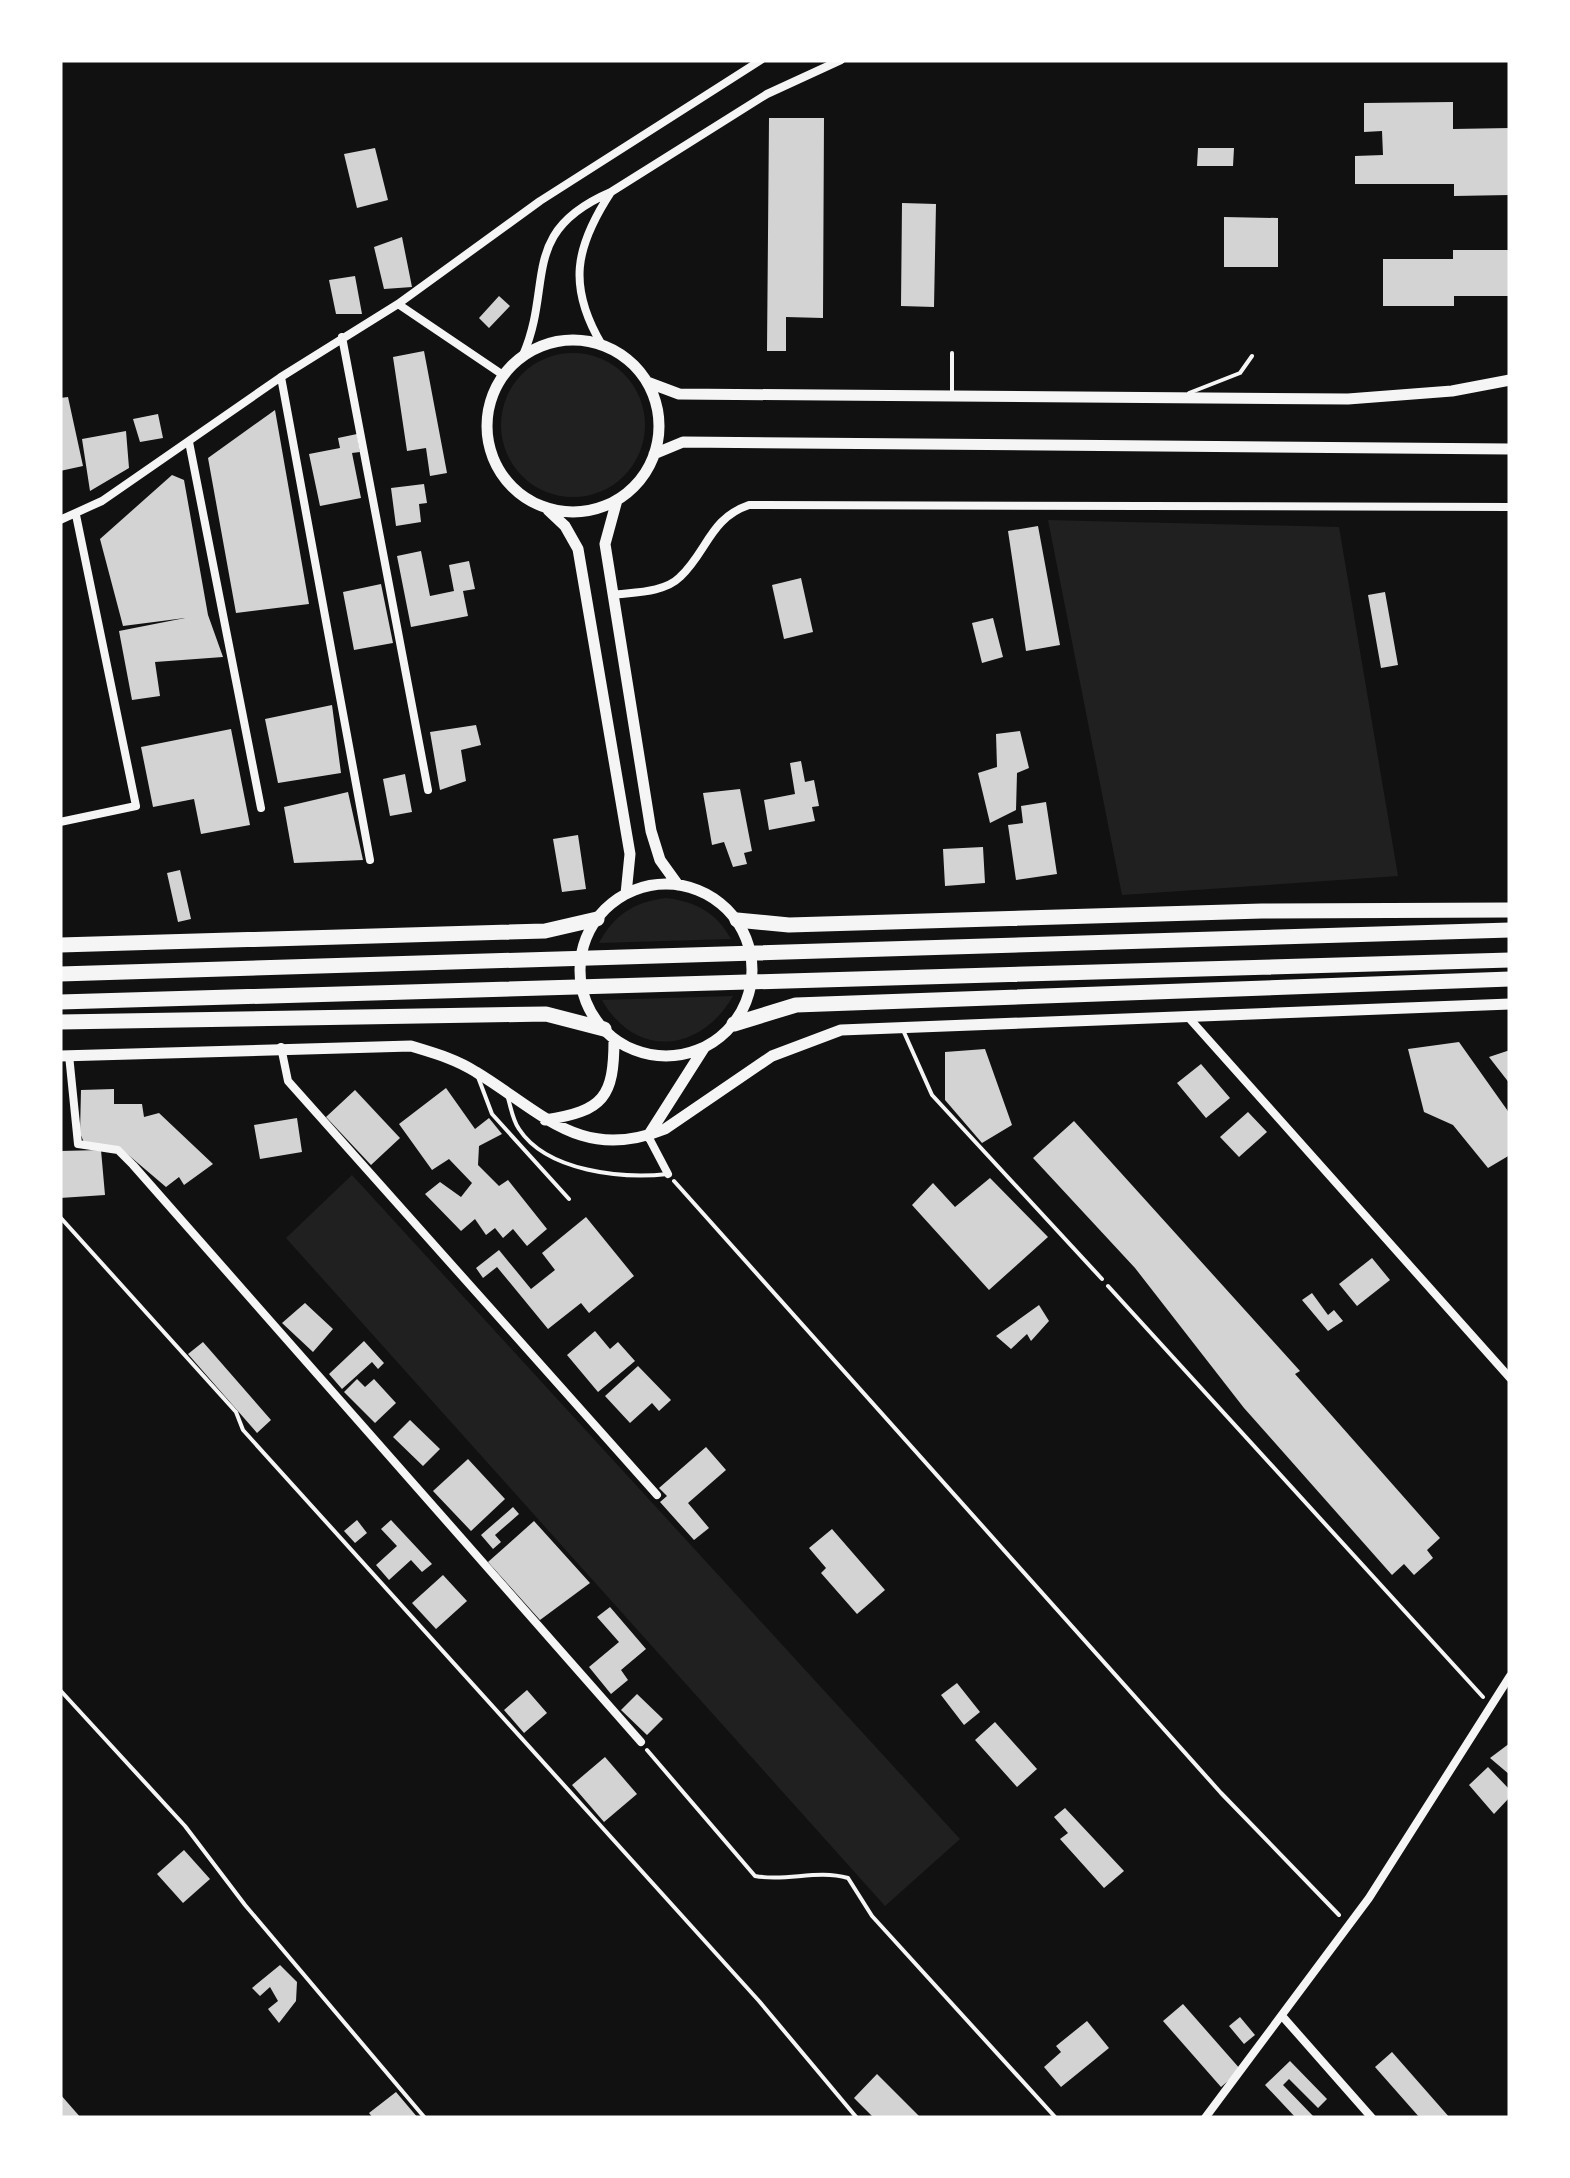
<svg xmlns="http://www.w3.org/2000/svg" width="1570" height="2178" viewBox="0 0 1570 2178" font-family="Figtree,sans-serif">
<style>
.green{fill:#202020}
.building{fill:#d3d3d3}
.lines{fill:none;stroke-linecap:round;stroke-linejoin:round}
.path{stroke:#f5f5f5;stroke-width:4}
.service{stroke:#f5f5f5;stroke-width:4}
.minor{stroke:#f5f5f5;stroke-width:8}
.secondary{stroke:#f5f5f5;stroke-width:11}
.motorway{stroke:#f5f5f5;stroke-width:15}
</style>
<rect width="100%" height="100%" fill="#111"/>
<path class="green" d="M501 425a72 72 0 1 1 144 0a72 72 0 1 1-144 0Z
M1048,520l291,7 59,349 -276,19z
M666,898c30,4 50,14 65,41l-132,4c15,-28 35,-41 67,-45z
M733,996c-32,56 -97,64 -131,4z
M352,1175l608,664 -75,67 -599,-668z"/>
<path class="building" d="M1453,102v27l57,-1v67l-56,1v-12h-99v-28l28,-1 -1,-24 -18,1v-29z
M769,118h55l-1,200 -37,-1v34h-19z
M375,148l13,52 -31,8 -13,-54z
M1198,148h36l-1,18h-36z
M902,203l34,1 -2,103 -33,-1z
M1224,217l54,1v49h-54z
M402,237l10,50 -28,2 -10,-42z
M1453,250h57v46h-56v10h-71v-47h70z
M355,276l7,38h-26l-7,-34z
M499,296l11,10 -21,22 -10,-10z
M424,351l23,122 -17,3 -4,-28 -19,3 -14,-94z
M68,397l15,69 -23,5v-73z
M275,410l34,194 -73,9 -28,-155z
M158,414l5,24 -23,4 -7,-23z
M126,431l3,37 -39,23 -8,-52z
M357,434l3,18 -8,1 9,45 -41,8 -11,-52 31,-6 -2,-10z
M172,475l12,5 24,135 15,42 -68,5 5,34 -28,4 -13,-69 66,-13 -62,8 -23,-87z
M424,484l3,19 -8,1 2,18 -25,4 -5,-38z
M1038,526l22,119 -34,6 -18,-120z
M421,551l9,45 24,-5 -5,-26 20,-4 6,28 -12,2 5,25 -57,11 -14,-71z
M801,578l12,54 -29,7 -12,-54z
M381,584l12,59 -39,7 -11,-58z
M1385,592l13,73 -17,3 -13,-73z
M993,618l10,39 -21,6 -10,-40z
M332,705l9,68 -63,10 -13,-64z
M476,725l5,20 -20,5 5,31 -26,9 -10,-58z
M231,729l19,96 -49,9 -7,-35 -41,8 -12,-60z
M1020,731l9,37 -12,5 -1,37 -26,13 -12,-50 19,-6 -1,-33z
M801,761l4,21 9,-2 5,26 -7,1 3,14 -46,9 -5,-30 31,-6 -5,-31z
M405,774l7,38 -22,4 -7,-37z
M740,789l12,62 -8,2 3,11 -14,3 -9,-25 -12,3 -9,-52z
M348,792l15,68 -69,3 -10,-56z
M1046,802l11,72 -41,6 -8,-55 15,-2 -2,-17z
M578,835l8,54 -24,3 -9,-53z
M983,847l2,36 -40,3 -2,-37z
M180,870l11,49 -13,3 -11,-49z
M1459,1042l51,72v41l-22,13 -35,-43 -29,-13 -16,-63z
M985,1049l27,76 -30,18 -37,-43v-48z
M1510,1050v34l-21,-27z
M1201,1064l29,34 -24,20 -29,-35z
M446,1088l29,41 14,-11 13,16 -23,12 -1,19 21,21 9,-6 39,49 -20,17 -14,-17 -10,9 -8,-10 -9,7 -11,-16 -14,12 -36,-37 15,-12 21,15 11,-14 -23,-24 -17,11 -33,-46z
M114,1089v15h28l2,13 15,-4 54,51 -29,21 -5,-8 -13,10 -47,-40 -34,-2 -5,-12 1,-43z
M355,1090l45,48 -29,27 -45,-48z
M1248,1112l19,20 -28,25 -19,-20z
M297,1118l5,34 -42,7 -6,-34z
M1074,1121l226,250 -5,3 145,164 -13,12 6,8 -19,17 -10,-11 -12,11 -148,-167 -109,-140 -102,-110z
M101,1150l4,45 -45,3v-47z
M990,1178l58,59 -59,53 -77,-85 21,-22 22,24z
M586,1217l48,59 -45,37 -8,-10 -33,26 -51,-62 -14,11 -7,-10 23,-18 32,39 24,-19 -13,-17z
M1372,1258l18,22 -33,26 -18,-22z
M1312,1293l16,22 6,-5 9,11 -15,10 -26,-31z
M305,1303l28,26 -20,23 -31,-29z
M1039,1305l10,16 -18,20 -4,-7 -16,15 -15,-13z
M595,1331l15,18 8,-7 17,19 -37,31 -31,-37z
M364,1341l20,22 -6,6 -6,-7 -30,27 -13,-15z
M203,1342l68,78 -14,13 -69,-79z
M638,1366l33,34 -12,11 -7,-8 -22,20 -25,-27z
M357,1379l8,8 9,-8 22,24 -21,20 -31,-31z
M410,1420l30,29 -17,17 -30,-29z
M706,1447l20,23 -38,33 21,25 -15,12 -34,-38 7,-6 -8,-8z
M468,1459l37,40 -34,32 -38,-40z
M513,1507l6,7 -24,21 6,7 -8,7 -12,-14z
M357,1520l10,13 -12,10 -11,-12z
M391,1520l41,44 -10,8 -11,-12 -22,20 -13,-15 21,-19 -16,-17z
M534,1521l56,62 -50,37 -52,-58z
M832,1529l53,61 -28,24 -36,-41 5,-5 -17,-20z
M443,1575l24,26 -31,28 -24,-26z
M610,1607l36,42 -25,21 7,10 -17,14 -22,-27 30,-25 -22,-25z
M957,1683l23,29 -16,13 -23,-30z
M527,1690l20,23 -23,20 -20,-23z
M637,1694l26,25 -16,16 -26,-25z
M995,1722l42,47 -20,18 -42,-47z
M1510,1743v32l-20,-17z
M605,1757l32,37 -33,28 -32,-37z
M1488,1767l22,23v7l-16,17 -25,-29z
M1065,1808l59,63 -20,17 -44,-49 8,-6 -14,-16z
M184,1850l26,29 -27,24 -26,-29z
M280,1965l17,17 -1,19 -17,22 -11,-14 10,-8 -8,-14 -10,9 -8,-8z
M1183,2004l58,66 -20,17 -58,-66z
M1240,2017l15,18 -11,9 -15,-18z
M1087,2021l22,27 -48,39 -17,-20 17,-15 -5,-6z
M1392,2052l58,66h-30l-45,-51z
M1290,2061l37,38 -9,9 -29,-29 -6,6 32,33h-19l-31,-33z
M877,2074l44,44h-47l-20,-20z
M396,2092l22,26h-45l-4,-5z
M60,2094l21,24h-21z"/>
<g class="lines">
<path class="path" d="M674,1181l547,612 118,122
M1108,1286l375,411
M60,1690l125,136 60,79 180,213
M647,1750l108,126c32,6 62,-7 93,2l24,38 184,202"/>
<path class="service" d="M952,353v38
M1189,393l51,-20 12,-17
M903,1030l29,65 170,184
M478,1077l14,37 77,85
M508,1098c3,10 5,23 11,31 28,43 104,50 149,45
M60,1217l176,195 7,18 516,571 98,117"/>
<path class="minor" d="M398,304l105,71
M342,337l86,453
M602,345c-35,-59 -27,-98 9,-153
M523,355c31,-71 -5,-123 88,-163l156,-98 74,-34
M281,377l89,483
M189,442l72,366
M60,520l42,-19 179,-124 117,-73 142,-103 221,-141
M612,595c21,-3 52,-2 68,-18 27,-25 30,-59 69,-72l761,2
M60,822l76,-16 -60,-291
M1189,1018l321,360
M281,1047l7,34 369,414
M69,1055l9,89 40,6 15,15 508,577
M648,1136l20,38
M1283,2017l89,101
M1205,2118l164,-220 141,-222"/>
<path class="secondary" d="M487 426a86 86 0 1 1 172 0a86 86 0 1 1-172 0Z
M647,382l32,12 669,5 104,-8 58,-11
M654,454l29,-12 827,7
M617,500l-12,44 46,287 9,29 18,25
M548,510l17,16 13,23 52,305 -4,40
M580 970a86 86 0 1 1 172 0a86 86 0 1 1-172 0Z
M60,1056l351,-10c23,7 45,13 65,26 66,40 105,91 189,57l107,-73 69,-26 669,-26
M545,1120c59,-9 69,-23 69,-81
M648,1136l56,-88"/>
<path class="motorway" d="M737,920l52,5 473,-14 248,-1
M60,945l485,-14 52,-12
M60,974l1450,-44
M60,1002l1450,-42
M60,1022l486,-8 58,15
M734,1024l62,-19 714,-26"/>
</g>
<rect width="1570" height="2178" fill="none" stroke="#ffffff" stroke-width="125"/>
</svg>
